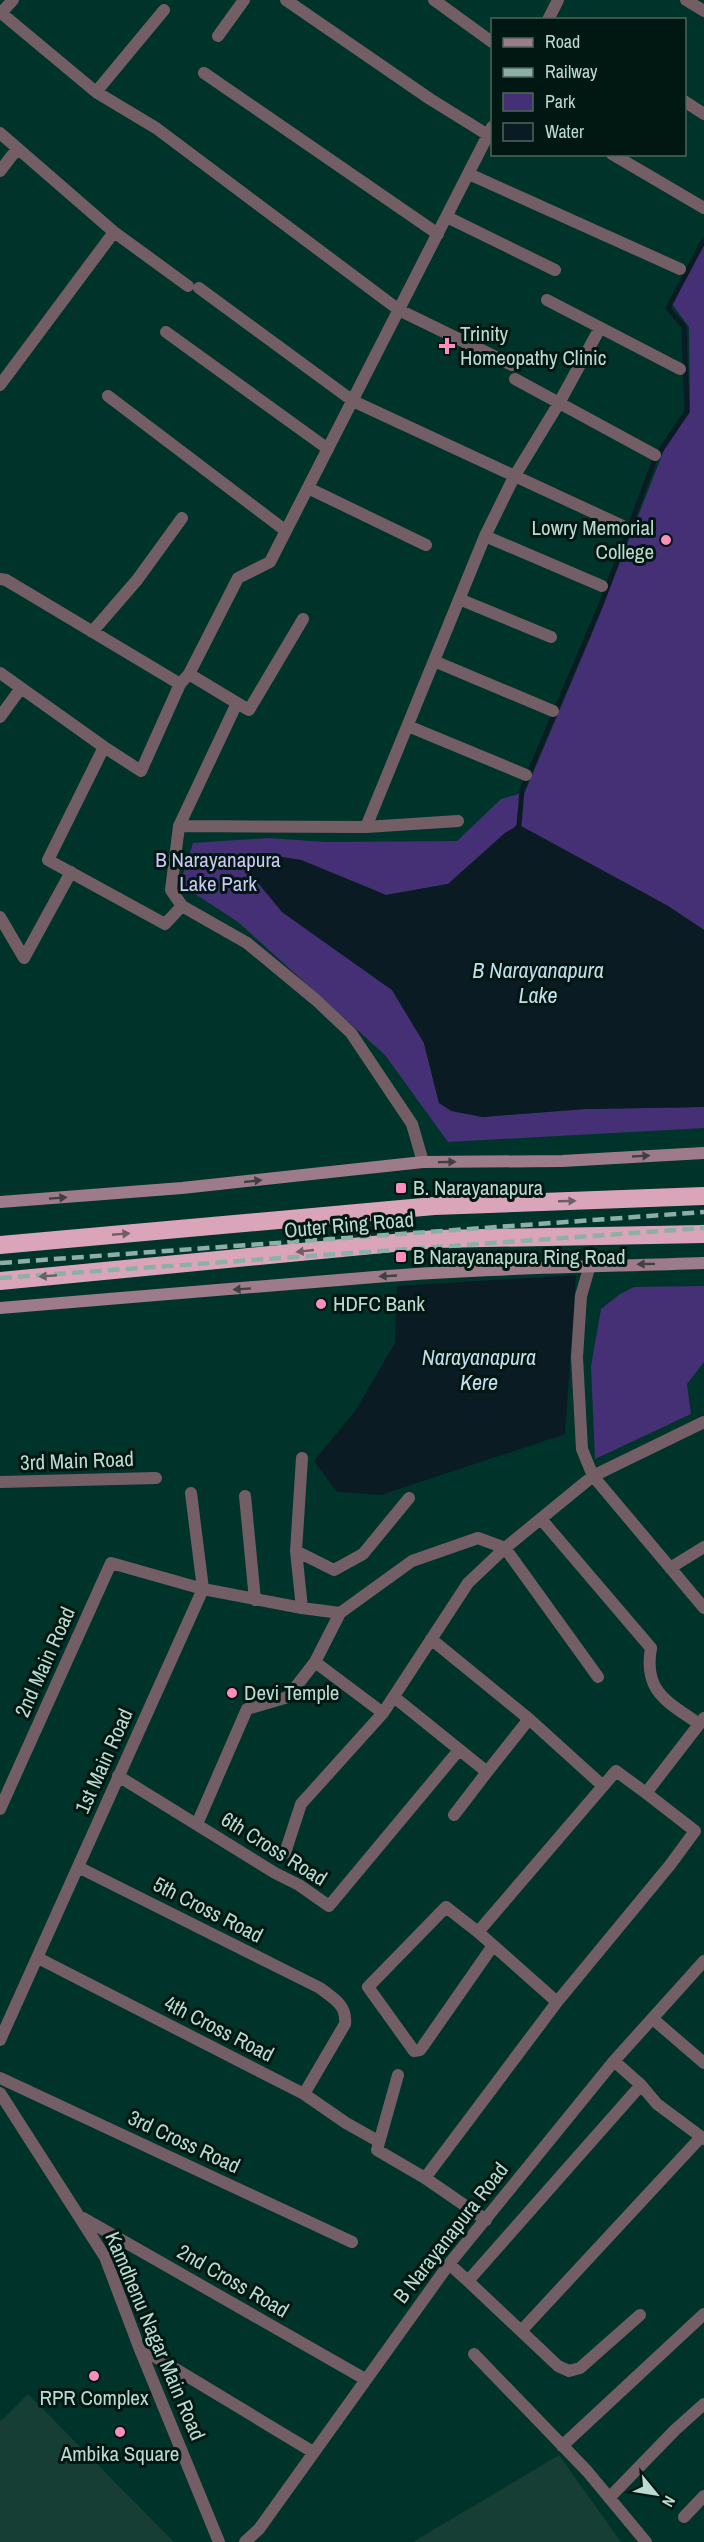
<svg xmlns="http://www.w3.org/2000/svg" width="704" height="2542" viewBox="0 0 704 2542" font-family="'Archivo Narrow',sans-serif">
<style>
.built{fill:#173e34}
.green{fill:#453075}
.water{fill:#0b1b24}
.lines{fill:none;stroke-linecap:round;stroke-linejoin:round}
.stream{stroke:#0b1b24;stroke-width:5}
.street{stroke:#745e66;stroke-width:12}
.secondary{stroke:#9e7b88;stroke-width:12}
.highway{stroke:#dba5b9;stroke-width:18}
.rail{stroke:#8db0a6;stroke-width:4.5;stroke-dasharray:12 6;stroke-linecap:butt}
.oneway{fill:#404041}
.oneway2{fill:#6e5e66}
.poi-dot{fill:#fe8ebd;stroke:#011812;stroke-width:2}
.labels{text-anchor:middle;stroke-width:6;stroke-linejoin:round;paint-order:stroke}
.poi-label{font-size:21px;fill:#bcdad0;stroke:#011812;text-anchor:start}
.park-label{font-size:21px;fill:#cfc5f7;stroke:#011812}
.street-label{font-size:21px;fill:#bcdad0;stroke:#011812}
.water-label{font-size:22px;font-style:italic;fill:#c5deee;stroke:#011812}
</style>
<rect width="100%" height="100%" fill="#003329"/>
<path class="built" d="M28,2394l146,148h-174v-123l2,1z
M559,2455l62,87h-208z"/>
<path class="green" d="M704,245v685l-36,-24 -149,-81 -14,8 -57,51 -62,11 -85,-35 -33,-5 -23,3 37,54 110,78 32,53 15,60 43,14 103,-8 119,-2v21l-256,14 -63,-87 -147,-133 -58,-38 13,-41 75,-5 57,4 132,-1 44,-42 24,-7 68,-161 71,-181 26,-38 -1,-85 -17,-23z
M704,1286v76l-17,22 4,30 -96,45 -4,-93 10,-57 19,-15 14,-7z"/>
<path class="water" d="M519,825l149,81 36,24v177l-119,2 -103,8 -31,-6 -12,-8 -15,-60 -32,-53 -110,-78 -24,-29 -13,-25 23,-3 33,5 85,35 62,-11 57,-51z
M576,1275l-11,159 -184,61 -44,-3 -23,-31 41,-50 40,-68 2,-57z"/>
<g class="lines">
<path class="stream" d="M516,830l3,-5 3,-35 80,-188 53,-143 32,-48 -3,-84 -16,-19 36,-68"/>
<path class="street" d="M286,0l144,99 58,36
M434,0l58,42
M686,0l18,11
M0,12l96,80 60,36 243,182 113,55
M1,13l12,-13
M548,20l10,-20
M218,36l26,-36
M204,73l234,161
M96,92l68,-82
M684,101l20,13
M0,133l114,99 74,54
M612,154l92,54
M0,171l17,-22
M469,174l211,95
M447,217l108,53
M199,288l154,113 274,127
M547,300l133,69
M166,332l162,117
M515,379l140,76
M0,385l114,-153
M108,396l178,135
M308,488l118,57
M485,536l117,50
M0,579l6,1 174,104
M459,599l92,38
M92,632l45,-52 45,-62
M434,661l119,50
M0,673l104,74 37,24 39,-87 9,-10 49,-96 32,-16 222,-435
M189,674l48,29 -58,123 -8,64 11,16 65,37 69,57 35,33 61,91 11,38
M237,703l12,7 54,-91
M0,717l21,-29
M408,726l118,49
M104,747l-56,113 117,64 17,-18
M179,826l187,1 119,-291 29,-59 45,-74 41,-75
M366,827l92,-6
M0,917l24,41 47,-86
M590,1265l-9,31 -4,61 5,92 11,27 111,132
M0,1482l156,-4
M245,1496l10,104
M541,1519l110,129c-8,44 17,54 48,76
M296,1551l38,19 29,-16 46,-56
M670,1568l34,-21
M302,1608l-6,-57 6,-93
M315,1662l68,51
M394,1697l93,75 42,-53 -98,-80
M529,1719l74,67
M118,1776l157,97 24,12 30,21 130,-156
M0,1809l111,-246 92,26 -12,-96
M454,1815l33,-43
M197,1824l50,-115 41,-12 27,-35 25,-49
M285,1853l16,-49 82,-91 85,-130 37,-35 88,-72 111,-54
M78,1867l242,121c14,11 27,17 25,36l-41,70
M478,1932l-32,-25 -78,80 46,64 6,-1 3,-4 69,-99
M38,1958l266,136 42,29 32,18
M557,2002l-79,-70 138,-161 30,22
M653,2019l51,44
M0,2040l203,-451 99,19 38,5 72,-52 66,-23 27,10 93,129
M614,2061l27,24 16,19 47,35
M398,2075l-21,75 48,28 61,42
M0,2078l352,164
M0,2093l105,164 34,90 80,195
M425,2178l132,-176 113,-137 25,-34 -49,-38 58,-75
M83,2218l282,161
M449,2264l19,17 173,-196
M468,2281l90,85 11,5 11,-3 60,-53
M522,2330l179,-193
M139,2347l174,105
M474,2354l113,117 59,71
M562,2446l142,-132
M609,2498l66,-68 29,-26
M684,2517l20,-21
M245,2542l14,-13 190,-265 165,-203 90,-100"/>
<path class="secondary" d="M0,1202l182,-14 241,-26 139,-1 142,-8
M0,1308c121,-9 242,-19 363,-30 113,-10 227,-11 341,-15"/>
<path class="highway" d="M0,1245l434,-39 270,-10
M0,1281l435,-42 269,-5"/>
<path class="rail" d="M0,1263l704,-51
M0,1278l704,-50"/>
</g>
<defs><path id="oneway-solid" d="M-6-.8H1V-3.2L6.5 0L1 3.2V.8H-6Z" transform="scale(1.5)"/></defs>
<g class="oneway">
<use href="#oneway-solid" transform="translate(641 1156) rotate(-3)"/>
<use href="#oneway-solid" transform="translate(447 1162) rotate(-1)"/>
<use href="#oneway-solid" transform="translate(253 1181) rotate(-6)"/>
<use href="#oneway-solid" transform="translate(58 1198) rotate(-4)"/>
<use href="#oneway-solid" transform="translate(646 1264) rotate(179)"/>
<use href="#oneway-solid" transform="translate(388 1276) rotate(177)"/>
<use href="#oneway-solid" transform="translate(242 1289) rotate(176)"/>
</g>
<g class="oneway2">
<use href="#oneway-solid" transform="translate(567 1201) rotate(-2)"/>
<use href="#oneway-solid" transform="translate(121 1234) rotate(-5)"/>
<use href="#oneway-solid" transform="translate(305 1251) rotate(174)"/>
<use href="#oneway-solid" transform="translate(48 1276) rotate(175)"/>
</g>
<g class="poi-dot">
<path d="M444 337h6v6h6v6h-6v6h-6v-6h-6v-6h6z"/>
<circle cx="666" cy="540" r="6"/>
<rect x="395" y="1182" width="12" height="12" rx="3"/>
<rect x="395" y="1251" width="12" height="12" rx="3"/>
<circle cx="321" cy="1304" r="6"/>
<circle cx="232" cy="1693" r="6"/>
<circle cx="94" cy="2376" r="6"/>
<circle cx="120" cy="2432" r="6"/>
</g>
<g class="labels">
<g class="poi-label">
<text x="460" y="341">Trinity<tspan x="460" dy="24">Homeopathy Clinic</tspan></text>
<text x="654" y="535" text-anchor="end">Lowry Memorial<tspan x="654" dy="24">College</tspan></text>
<text x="413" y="1195">B. Narayanapura</text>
<text x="413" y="1264">B Narayanapura Ring Road</text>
<text x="333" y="1311">HDFC Bank</text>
<text x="244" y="1700">Devi Temple</text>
<text x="94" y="2405" text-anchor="middle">RPR Complex</text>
<text x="120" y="2461" text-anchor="middle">Ambika Square</text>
</g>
<g class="park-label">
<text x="218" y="867">B Narayanapura<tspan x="218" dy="24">Lake Park</tspan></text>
</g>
<g class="street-label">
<text transform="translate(349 1225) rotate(-5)" y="7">Outer Ring Road</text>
<text transform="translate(77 1461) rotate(-2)" y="7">3rd Main Road</text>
<text transform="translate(45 1662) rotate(-66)" y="7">2nd Main Road</text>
<text transform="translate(104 1761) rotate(-66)" y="7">1st Main Road</text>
<text transform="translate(274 1849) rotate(32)" y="7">6th Cross Road</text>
<text transform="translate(208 1910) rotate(27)" y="7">5th Cross Road</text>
<text transform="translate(219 2029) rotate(27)" y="7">4th Cross Road</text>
<text transform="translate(184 2142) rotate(25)" y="7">3rd Cross Road</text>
<text transform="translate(451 2233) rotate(-52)" y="7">B Narayanapura Road</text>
<text transform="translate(233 2281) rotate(30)" y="7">2nd Cross Road</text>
<text transform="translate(155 2336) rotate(67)" y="7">Kamdhenu Nagar Main Road</text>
</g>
<g class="water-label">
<text x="538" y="978">B Narayanapura<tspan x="538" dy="25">Lake</tspan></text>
<text x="479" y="1365">Narayanapura<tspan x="479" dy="25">Kere</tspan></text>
</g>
</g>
<rect x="491" y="18" width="195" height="138" fill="#011812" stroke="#4c665e" stroke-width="1.5"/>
<rect x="503" y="38" width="30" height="9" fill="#9e7b88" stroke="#4c665e" stroke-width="1.5"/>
<text x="545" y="48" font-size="18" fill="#bcdad0">Road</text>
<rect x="503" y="68" width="30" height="9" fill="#8db0a6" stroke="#4c665e" stroke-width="1.5"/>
<text x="545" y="78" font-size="18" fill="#bcdad0">Railway</text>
<rect x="503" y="93" width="30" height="18" fill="#453075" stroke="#4c665e" stroke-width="1.5"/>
<text x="545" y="108" font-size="18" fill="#bcdad0">Park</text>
<rect x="503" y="123" width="30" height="18" fill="#0b1b24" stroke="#4c665e" stroke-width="1.5"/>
<text x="545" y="138" font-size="18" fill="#bcdad0">Water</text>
<g transform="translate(656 2494) rotate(120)" stroke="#011812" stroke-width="4.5" paint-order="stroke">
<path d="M0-4.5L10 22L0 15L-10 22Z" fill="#bcdad0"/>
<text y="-9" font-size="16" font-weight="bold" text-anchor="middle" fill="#bcdad0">N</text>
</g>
</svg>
